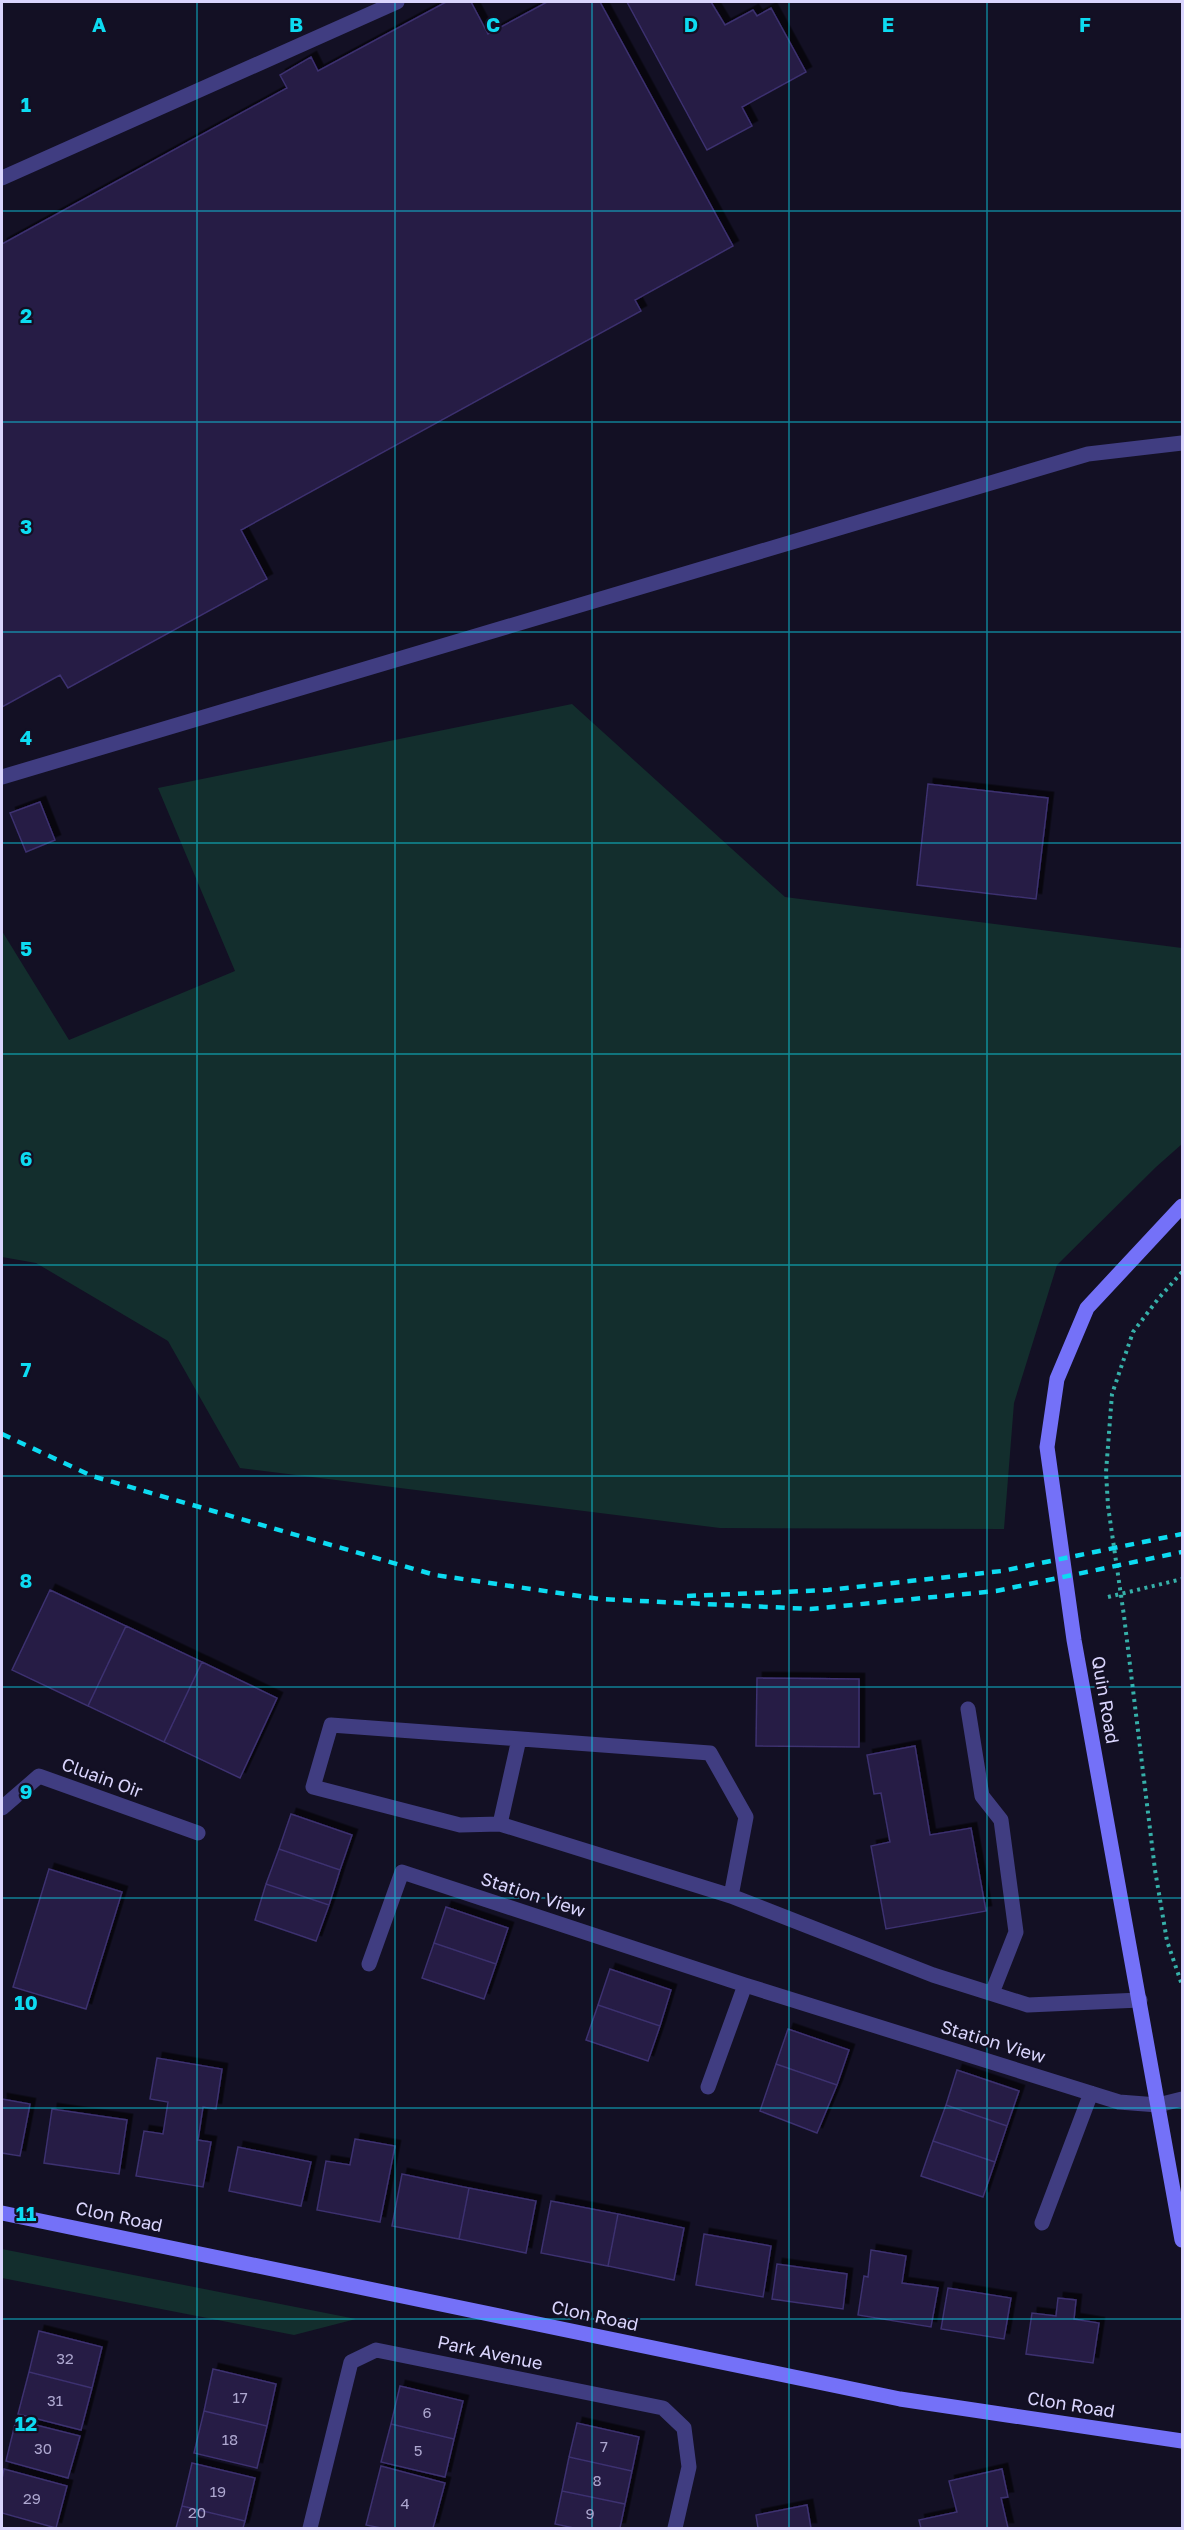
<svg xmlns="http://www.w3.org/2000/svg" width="1184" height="2530" viewBox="0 0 1184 2530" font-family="'Golos Text',sans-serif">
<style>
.green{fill:#132e2d}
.building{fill:#251d44;stroke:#3c306f;stroke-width:1.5;filter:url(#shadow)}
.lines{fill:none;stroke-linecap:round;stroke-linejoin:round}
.path{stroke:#36b0a9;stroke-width:4;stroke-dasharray:3 4.5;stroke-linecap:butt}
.lane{stroke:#403d81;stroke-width:15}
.street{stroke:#403d81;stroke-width:15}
.secondary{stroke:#7471f8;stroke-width:15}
.rail{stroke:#0ddbf1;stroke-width:4.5;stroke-dasharray:9 8;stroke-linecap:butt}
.grid{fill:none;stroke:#0ddbf1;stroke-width:1.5;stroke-opacity:0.55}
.labels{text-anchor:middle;stroke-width:4.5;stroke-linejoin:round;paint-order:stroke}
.number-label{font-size:15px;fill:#ada7cf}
.street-label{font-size:18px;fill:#dad5fd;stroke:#131024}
.grid-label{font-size:20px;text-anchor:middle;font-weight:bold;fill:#0ddbf1;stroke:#131024;stroke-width:4.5;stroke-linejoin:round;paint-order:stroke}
</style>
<defs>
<filter id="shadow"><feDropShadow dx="5.5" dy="-5.5" stdDeviation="0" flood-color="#0009"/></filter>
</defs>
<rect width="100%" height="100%" fill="#131024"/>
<path class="green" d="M572,704l213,193 397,51v196l-26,23 -99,98 -43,138 -10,126 -284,-1 -480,-60 -72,-127 -132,-78 -34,-6v-326l67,109 166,-69 -77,-183z
M2,2249l354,70 -62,16 -292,-57z"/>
<path class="building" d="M446,2h25l17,32 59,-32h53l133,244 -98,54 6,11 -400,219 26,49 -199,109 -8,-13 -58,32v-463l285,-156 -7,-13 31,-18 7,14z
M627,2h84l14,23 28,-15 4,6 14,-8 35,64 -64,35 10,19 -45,24z
M928,784l120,14 -12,101 -119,-14z
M40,802l15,38 -29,12 -16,-39z
M50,1590l76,36 -38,80 -76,-36z
M126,1626l76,36 -38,80 -76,-36z
M202,1662l75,36 -37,80 -76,-36z
M757,1678l102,1v68l-103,-1z
M915,1746l15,89 41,-7 15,83 -100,18 -15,-83 19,-4 -9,-49 -7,1 -7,-39z
M291,1814l61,21 -12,35 -61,-21z
M279,1849l61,21 -11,35 -63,-21z
M49,1869l73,23 -36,117 -73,-22z
M266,1884l63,21 -13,36 -61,-21z
M446,1907l62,21 -12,36 -62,-21z
M434,1943l62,21 -12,35 -62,-21z
M610,1969l61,21 -11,36 -62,-21z
M598,2005l62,21 -12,35 -62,-21z
M788,2029l61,21 -12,35 -61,-21z
M157,2058l65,11 -6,40 -13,-2 -5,33 13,2 -8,45 -67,-11 8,-45 19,3 5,-32 -18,-3z
M776,2064l61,21 -20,48 -57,-22z
M957,2070l62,21 -12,35 -61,-21z
M2,2099l28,5 -10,52 -18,-3z
M946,2105l61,21 -12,36 -62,-21z
M52,2109l75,11 -8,54 -75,-11z
M355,2139l40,7 -15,76 -63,-12 9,-49 24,4z
M933,2141l62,21 -12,35 -62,-21z
M238,2147l73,15 -10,44 -72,-15z
M402,2174l67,14 -10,51 -67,-13z
M469,2188l67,13 -10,52 -67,-14z
M551,2201l67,13 -10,52 -67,-13z
M618,2214l66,14 -10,52 -66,-14z
M704,2234l67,12 -8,51 -67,-12z
M871,2250l35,6 -4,27 36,5 -7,39 -73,-12 6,-39 4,1z
M777,2264l70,10 -4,35 -71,-10z
M948,2288l63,10 -7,41 -63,-10z
M1058,2298l18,2 -2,19 25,4 -6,40 -67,-9 6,-41 24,3z
M39,2331l63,16 -10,41 -63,-16z
M213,2369l63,15 -9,42 -63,-15z
M29,2372l63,16 -11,42 -63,-16z
M400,2386l63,15 -9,38 -63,-15z
M204,2411l63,15 -10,42 -63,-15z
M16,2420l64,16 -12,42 -62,-17z
M577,2423l62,14 -7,34 -63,-14z
M391,2424l63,15 -9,38 -64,-15z
M569,2457l63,14 -7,33 -63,-13z
M192,2463l63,15 -10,43 -63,-15z
M381,2466l64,17 -12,45h-52l-15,-3z
M4,2469l63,17 -11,42 -54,-15v-34z
M1002,2469l6,28 -7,1 7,30h-91h4l-2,-8 38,-8 -8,-31z
M562,2491l63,13 -5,24h-46l-19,-4z
M807,2505l4,23h-53l-2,-13z
M182,2506l63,15 -2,7h-67z"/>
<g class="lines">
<path class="path" d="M1182,1272l-24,27 -25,33 -21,62 -6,78 2,34 16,110 31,254 12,71 15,44
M1108,1597l74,-18"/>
<path class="lane" d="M2,178l395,-176
M2,777l1086,-323 94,-11
M968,1709l14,87 19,24 15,112 -24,61
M500,1824l19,-85
M731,1896l15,-79 -36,-64 -379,-28 -18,62 147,38 40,-1 231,72 202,79 95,30 112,-5
M1158,2105l24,-6"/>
<path class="street" d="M2,1808l37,-32 159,57
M369,1964l33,-92 343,113 374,117 39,3
M708,2087l37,-102
M1042,2223l49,-130
M310,2528l41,-166 25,-12 287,58 21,20 5,39 -14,61"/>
<path class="secondary" d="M1182,1206l-95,102 -30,71 -10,68 27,193 108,600
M2,2213l898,186 282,42"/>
<path class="rail" d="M2,1434l90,42 343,99 165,24 210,10 186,-18 186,-39
M687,1596l141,-6 174,-19 180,-37"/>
</g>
<path class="grid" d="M197,2v2526M395,2v2526M592,2v2526M789,2v2526M987,2v2526M2,211h1180M2,422h1180M2,632h1180M2,843h1180M2,1054h1180M2,1265h1180M2,1476h1180M2,1687h1180M2,1898h1180M2,2108h1180M2,2319h1180"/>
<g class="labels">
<g class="number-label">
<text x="65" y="2364">32</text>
<text x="240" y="2403">17</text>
<text x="55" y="2406">31</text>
<text x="427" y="2418">6</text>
<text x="230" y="2445">18</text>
<text x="604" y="2452">7</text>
<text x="43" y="2454">30</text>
<text x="418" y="2456">5</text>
<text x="597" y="2486">8</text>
<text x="218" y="2497">19</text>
<text x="32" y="2504">29</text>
<text x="405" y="2509">4</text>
<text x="197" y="2518">20</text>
<text x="590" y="2519">9</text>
</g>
<g class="street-label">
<text transform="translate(1105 1700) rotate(80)" y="6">Quin Road</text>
<text transform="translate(102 1778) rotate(20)" y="6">Cluain Oir</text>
<text transform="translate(533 1895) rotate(18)" y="6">Station View</text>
<text transform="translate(993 2042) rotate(17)" y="6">Station View</text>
<text transform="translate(119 2217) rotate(12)" y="6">Clon Road</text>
<text transform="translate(595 2316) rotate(12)" y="6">Clon Road</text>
<text transform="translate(490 2353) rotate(12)" y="6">Park Avenue</text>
<text transform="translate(1071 2405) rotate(9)" y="6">Clon Road</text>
</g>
</g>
<g class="grid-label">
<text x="99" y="32">A</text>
<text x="296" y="32">B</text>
<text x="493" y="32">C</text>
<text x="691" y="32">D</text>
<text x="888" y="32">E</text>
<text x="1085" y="32">F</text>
<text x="26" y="112">1</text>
<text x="26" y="323">2</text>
<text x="26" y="534">3</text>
<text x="26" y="745">4</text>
<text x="26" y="956">5</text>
<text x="26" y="1166">6</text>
<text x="26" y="1377">7</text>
<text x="26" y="1588">8</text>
<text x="26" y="1799">9</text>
<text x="26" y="2010">10</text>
<text x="26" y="2221">11</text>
<text x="26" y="2431">12</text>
</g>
<rect width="1184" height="2530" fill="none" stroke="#dad5fd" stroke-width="6"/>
</svg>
